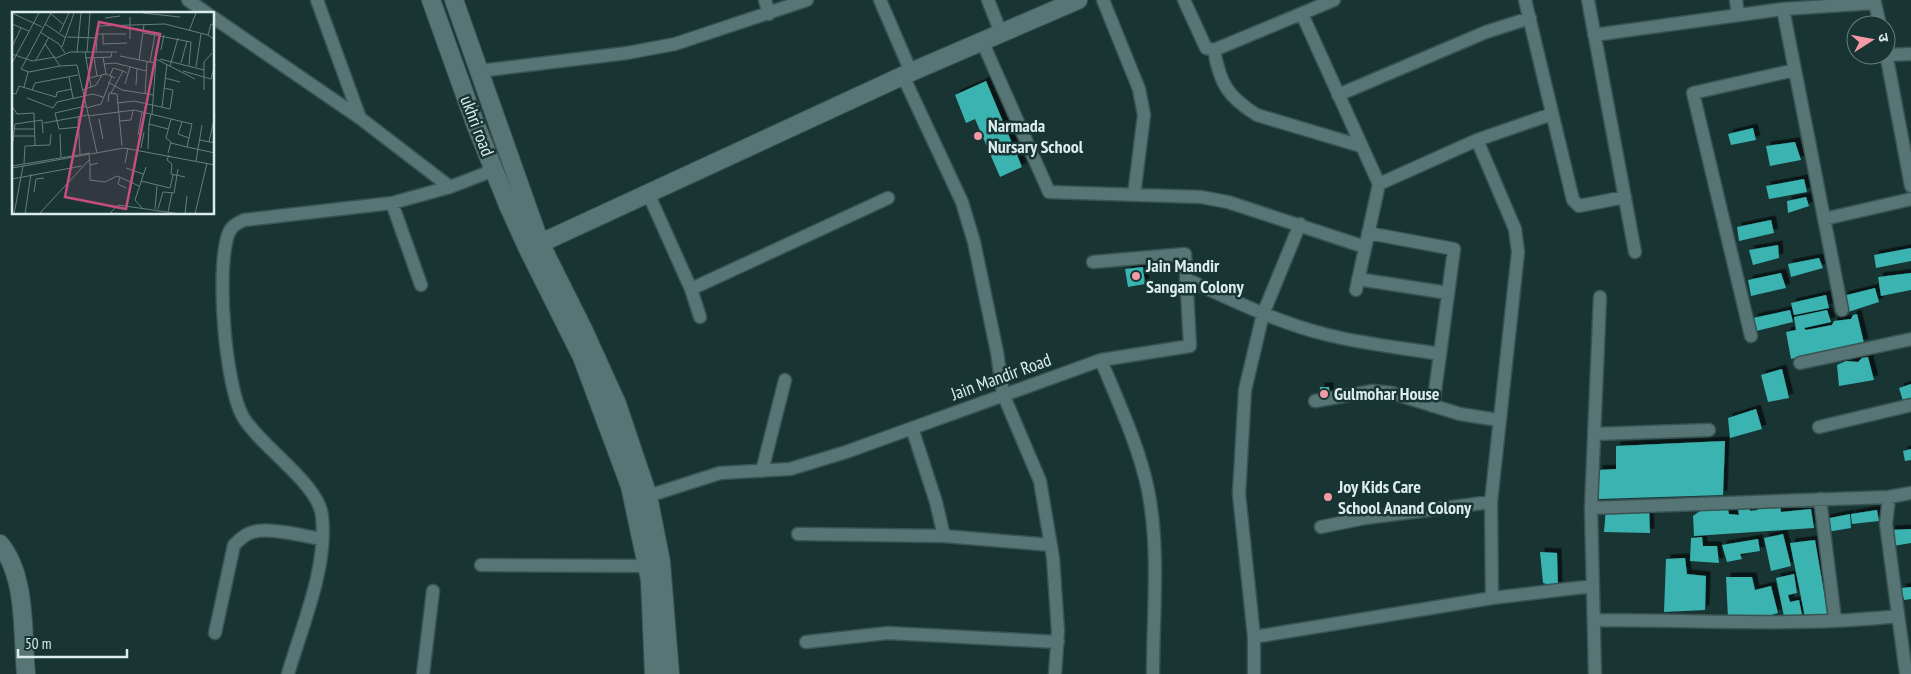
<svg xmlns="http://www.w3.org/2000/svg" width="1911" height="674" viewBox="0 0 1911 674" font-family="'PT Sans Narrow','Noto Sans Devanagari',sans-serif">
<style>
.building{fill:#3ab3b0;filter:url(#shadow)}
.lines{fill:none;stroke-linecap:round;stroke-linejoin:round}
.street-casing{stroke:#395352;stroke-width:15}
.secondary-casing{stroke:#395352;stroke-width:20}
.street{stroke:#567574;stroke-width:12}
.secondary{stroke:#567574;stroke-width:18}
.poi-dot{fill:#f49aa4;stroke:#183534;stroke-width:2}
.labels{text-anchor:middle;stroke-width:5;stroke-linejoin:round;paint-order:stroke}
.street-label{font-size:18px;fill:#dbeceb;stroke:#183534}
.poi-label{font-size:18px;font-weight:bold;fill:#dbeceb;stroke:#183534;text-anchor:start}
.inset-road{fill:none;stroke:#667e7d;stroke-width:1}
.view{fill:#c84d7f;fill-opacity:0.15;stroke:#c84d7f;stroke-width:2.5}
.inset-edge{fill:none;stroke:#dbeceb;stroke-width:2.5}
</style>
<defs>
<filter id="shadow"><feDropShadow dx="4.5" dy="-4.5" stdDeviation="0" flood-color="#0009"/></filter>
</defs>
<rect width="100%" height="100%" fill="#183534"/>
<path class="building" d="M986,81l36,86 -22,10 -25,-58 -9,4 -11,-28z
M1753,128l3,12 -25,5 -3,-11z
M1795,142l6,18 -31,6 -4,-20z
M1804,179l3,13 -38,7 -3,-13z
M1806,197l3,9 -21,7 -1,-12z
M1771,220l3,13 -35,8 -2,-14z
M1778,245l1,13 -26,7 -4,-15z
M1911,248v13l-35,7 -2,-13z
M1819,258l4,10 -32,9 -3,-13z
M1143,267l2,17 -17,3 -3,-18z
M1781,273l5,15 -35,8 -3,-16z
M1911,273v17l-30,6 -3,-19z
M1875,288l4,14 -31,10 -5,-16z
M1826,295l3,13 -35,7 -3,-12z
M1790,310l3,12 -37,9 -3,-13z
M1827,310l4,12 -27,6 2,2 26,-5 2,-4 17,-2 2,-4 4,-1 7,29 -73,16 -5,-27 10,-2 -2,-13z
M1868,357l6,23 -35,6 -2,-21 9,-4 12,1 4,-4z
M1782,369l7,29 -21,4 -7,-27z
M1911,384v18l-7,2 -5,-16z
M1320,387h9l1,10 -11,1z
M1756,409l6,20 -32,9 -2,-20z
M1725,441l-2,54 -124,4 -1,-29 18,-1v-23z
M1911,449v11l-6,1 -2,-10z
M1757,506h23l1,6 30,-3 3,19 -120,8 -1,-20 10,-7 7,2 8,-3 10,2 1,4 10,1 -1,-6 12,-2v4l8,-1z
M1606,508h43l1,25 -46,-1z
M1877,510l2,11 -27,3 -1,-10z
M1850,514l1,14 -24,4 -2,-13z
M1911,529v14l-18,3 -3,-16z
M1783,534l8,32 -20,5 -7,-33z
M1702,537l1,9h14l2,17 -29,-2 1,-23z
M1758,539l2,12 -20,3 2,5 -15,3 -5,-17z
M1815,540l13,76 -23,1 -15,-74z
M1540,552l17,1 1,34 -15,-4z
M1685,558l2,16 19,2 -1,34 -41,2 2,-53z
M1794,574l3,19 -9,2 2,7 9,-2 3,15 -17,6 -9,-43z
M1726,577h26l3,13 16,-4 7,27 -19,6 -31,-1z
M1911,587v12l-7,1 -3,-12z"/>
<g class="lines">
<defs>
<path id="street" d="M188,0l20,14
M317,0l43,118
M765,0l4,14
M880,0l31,72
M988,0l13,33
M1103,0l36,89 5,26 -10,80
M1184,0l22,48 8,2 120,-50
M1525,0l48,200 6,6 46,-9
M1588,0l47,252
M1736,0l2,15
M1783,9l59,301
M1302,14l77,170 -23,106
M214,18l146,100 90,69
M1594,35l189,-26 92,-6 5,22
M982,41l67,151 152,5 27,5 137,45
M1214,50c6,34 14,47 43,65l104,31
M1886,53l25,133
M1886,55l25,-1
M479,71l148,-18 48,-9 132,-44
M903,76l59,126 12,40 23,110 6,42 37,87 13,77 5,73 -3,43
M1338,95l148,-63 44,-14
M1477,140l38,89 3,23 -27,250 1,96
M1379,184l98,-44 75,-26
M648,193l43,96 9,28
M1824,219l87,-20
M1368,233l86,16 -14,105
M1186,279c46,21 92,44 142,56 36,9 75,13 112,19l-7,52
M1358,279l90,14
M421,285l-29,-82 58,-16 44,-17
M691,289l197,-91
M1751,336l-58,-243 102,-23
M1101,360c17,42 38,86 47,130 12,60 5,123 5,184
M1800,363l111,-24
M1315,401l58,-10 19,2 68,21 38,6
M1819,427l92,-22
M912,428l24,74 8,34 107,9
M1594,434l115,-4
M762,471l23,-91
M648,496l72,-23 70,-4 56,-17 255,-92 89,-14 -5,-92 -92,8
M1889,497l-3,27 20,150
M1820,499l15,121
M1591,508l298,-11 22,-4
M1321,527l44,-9 126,-16
M798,534l146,2
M481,565l166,1
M1594,620c99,0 206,7 304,-4
M215,633l19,-88c5,-5 10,-10 16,-12 17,-7 53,3 72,6
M1254,637l238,-39 101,-12
M806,642l82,-9 170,9
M288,674c14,-48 40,-108 34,-158 -3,-32 -61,-69 -79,-99 -18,-32 -27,-147 -15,-182 3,-9 8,-11 16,-15l148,-17
M423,674l10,-83
M1254,674v-37l-15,-143 6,-104 18,-76 37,-90
M1595,674l-4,-166 9,-211"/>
<path id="secondary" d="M431,0l44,123 33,82 20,44 54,108 48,129 20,94 4,94
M454,0l86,243 43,86 34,75 31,92 13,66 9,112
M530,248l381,-176 167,-72
M0,544c27,33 22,89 26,130"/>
</defs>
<use href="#street" class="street-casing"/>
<use href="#secondary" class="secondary-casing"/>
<use href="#street" class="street"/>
<use href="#secondary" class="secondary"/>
</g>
<g class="poi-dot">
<circle cx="978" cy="136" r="5"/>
<circle cx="1136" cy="276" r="5"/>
<circle cx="1324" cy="394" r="5"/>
<circle cx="1328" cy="497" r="5"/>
</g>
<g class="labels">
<g class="street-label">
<text transform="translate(477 126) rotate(69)" y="6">ukhri road</text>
<text transform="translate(1001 377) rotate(-20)" y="6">Jain Mandir Road</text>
</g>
<g class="poi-label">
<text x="988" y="132">Narmada<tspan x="988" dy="21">Nursary School</tspan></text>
<text x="1146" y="272">Jain Mandir<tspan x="1146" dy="21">Sangam Colony</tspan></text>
<text x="1334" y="400">Gulmohar House</text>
<text x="1338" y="493">Joy Kids Care<tspan x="1338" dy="21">School Anand Colony</tspan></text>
</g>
</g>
<g transform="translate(12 12)">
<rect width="202" height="202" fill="#183534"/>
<path class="inset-road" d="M0,1l30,14M38,1l13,11M39,1l-30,56 8,3 31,-6M131,1l37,4M118,5v22M93,6l15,-2M0,12l17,7M33,12l21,14M177,19l7,-18M28,20l19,12 6,9M48,20l9,-19M132,21l47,9 -2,23M85,22h29M91,22v10l24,-1M196,23l3,-11 4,1M55,25l30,1M33,32l15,22 17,-1 20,88M1,33l8,-17M50,35l12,-34M149,38l3,-15M65,40l4,-39M75,40l3,-39M84,40l2,-26 67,-2 43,11 7,5M0,42l20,7 24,-4M108,44l35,7M91,45l3,17M44,46l14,-6h47M73,46l26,-1 1,-5M82,46l3,18M148,47l44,11M24,48l13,-23M127,48l5,-35M138,50l5,-28M0,51l27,-50M169,51l6,-22M92,52l11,-1 31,8M158,54l8,-28M184,55l5,-33M171,59l28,8 4,-15M98,64l3,-8 10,3M57,65l4,21M77,66l17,-4 9,4M153,66l15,4M96,70l14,8 32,5M113,72l5,-17M124,73l1,-16M12,75l4,-15M79,75l5,-2 6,-10M20,78l3,-7 43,-8M70,78l9,-3 -6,-35M192,78v-28l8,-9M0,81l4,1 3,-8 37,11 1,-5 15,-3M99,81l12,-22 4,2M133,82l2,-32M15,86l26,10 4,-6 36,-8 10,3M96,90l1,-9 8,1 5,52M105,91l17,-2 36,8 3,-19 -9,-2M0,94l5,8 17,-1 1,32M150,95l5,-43M74,96l15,-4 11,-28M139,102l-2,10 19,5M140,102l4,-55 39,20M76,104l46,-6 58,14 -5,23 28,6M66,105l2,37M87,107l4,20M108,109l11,-1 2,-10M170,110l-4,12 11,4M32,111l44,-8M68,115l-21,2 -4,-16 31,-7M2,117h21M48,122l1,23M126,123l4,-23M2,124h21M188,128l15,3M1,130l2,-18 27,-4 1,13M197,130l6,-27M159,131l16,4M129,136l3,-16M136,137l1,-25M156,141l3,-11 -5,-4 5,-19M77,143l1,10 8,-2M157,143l-2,5 5,4 -1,10 14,3M184,149l6,-36M113,151l3,-15M12,152l1,-18 25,-1 1,-11M78,153v15l15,2 12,-6 22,10M0,154l78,-13M0,156l112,-20 91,17M114,156l17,6M108,165l-2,7 8,4M0,167l70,-13M129,169l29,7 3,-13M22,180l2,-13 8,-1M130,196l-7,-8 11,-33M143,197l2,-23M146,197l5,-17 11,1 4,-24M156,200l4,-19M2,202l9,-48M13,202l6,-40M27,202l51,-55M97,202l9,-9 63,9M173,202l2,-18M183,202l12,-51"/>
<path class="view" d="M87,10l61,12 -34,175 -61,-12z"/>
<rect width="202" height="202" class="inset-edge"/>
</g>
<g transform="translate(1871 40) rotate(79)"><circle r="24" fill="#183534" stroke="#667e7d"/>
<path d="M0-4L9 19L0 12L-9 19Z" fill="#f49aa4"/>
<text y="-8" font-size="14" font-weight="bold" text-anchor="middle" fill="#dbeceb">उ</text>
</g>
<path d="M18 649v8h109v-8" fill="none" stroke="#dbeceb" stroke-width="2.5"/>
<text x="25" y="649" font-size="15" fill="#dbeceb" stroke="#183534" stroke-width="4" paint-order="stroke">50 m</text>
</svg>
